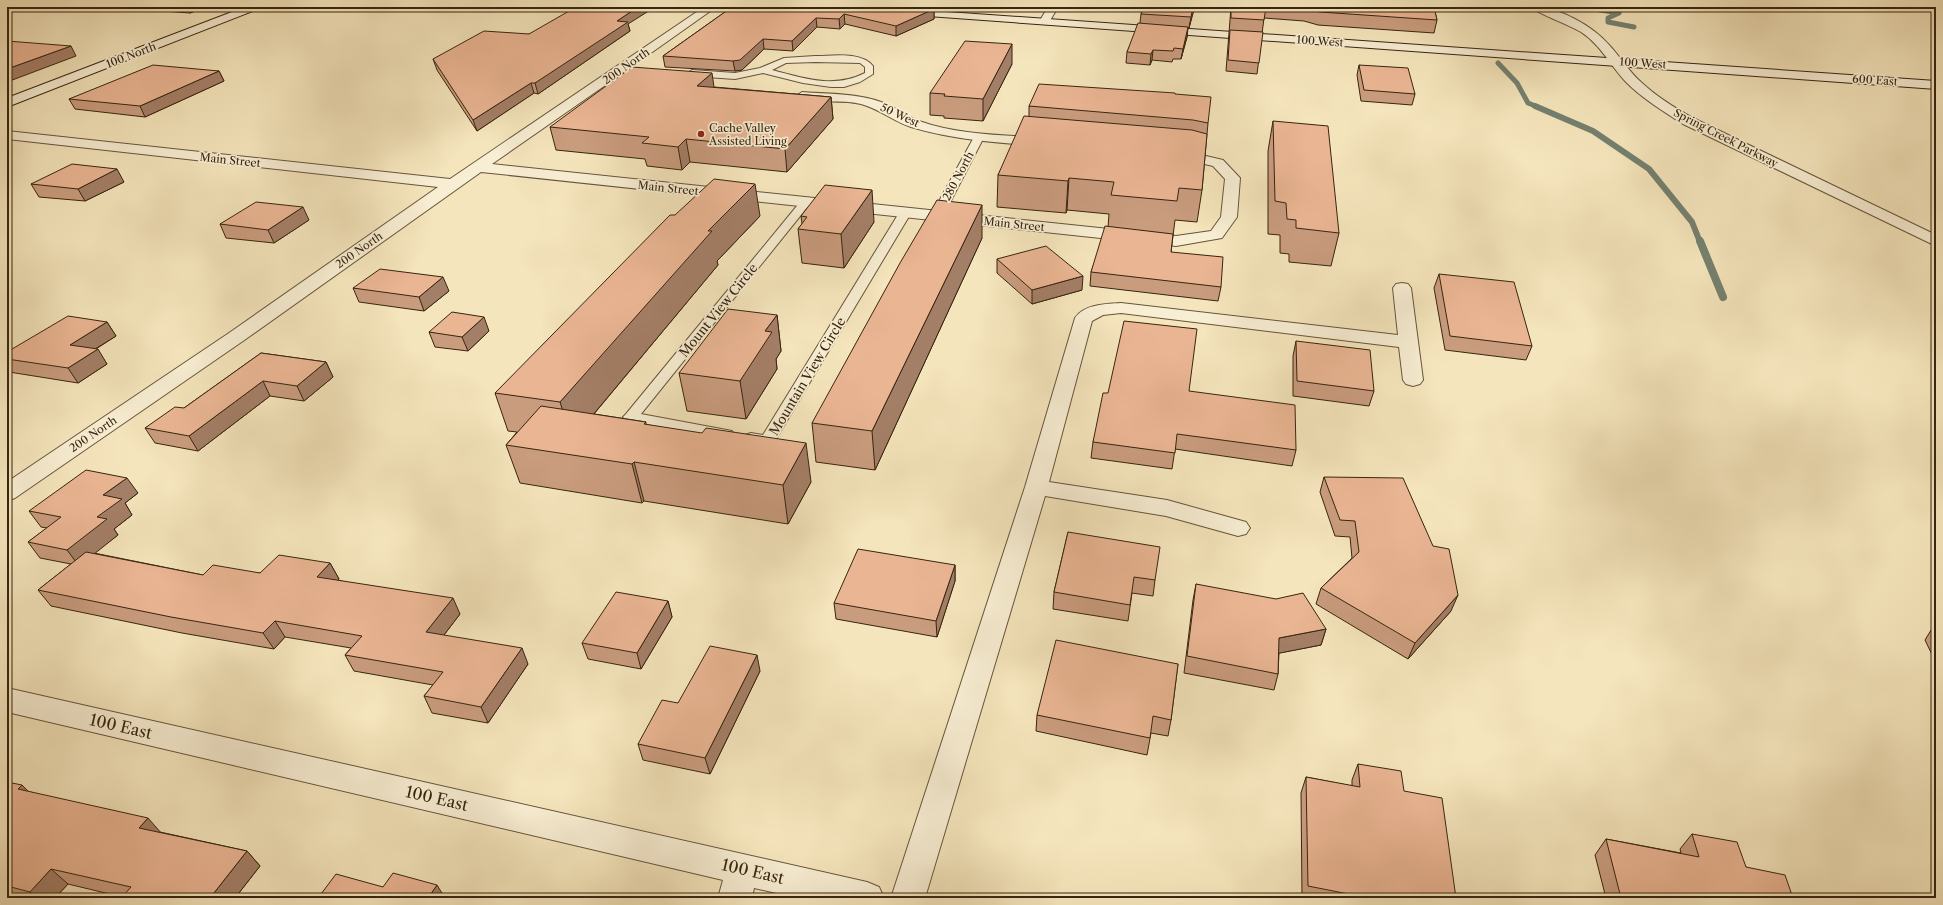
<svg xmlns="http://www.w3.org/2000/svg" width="1943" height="905" viewBox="0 0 1943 905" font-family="'Libre Caslon Text',serif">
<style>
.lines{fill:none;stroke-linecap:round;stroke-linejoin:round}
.stream-far2{stroke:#748170;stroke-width:5}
.stream-far1{stroke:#748170;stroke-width:6}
.stream{stroke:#748170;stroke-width:8}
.lane-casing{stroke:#66553a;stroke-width:2}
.street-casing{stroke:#66553a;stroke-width:2}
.secondary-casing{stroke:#37250f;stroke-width:2}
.lane{fill:#f8eed3;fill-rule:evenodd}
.street{fill:#f8eed3;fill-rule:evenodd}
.secondary{fill:#f8eed3;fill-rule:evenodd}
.wall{fill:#c99c7e;stroke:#37250f}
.shaded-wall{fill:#a47f67;stroke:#37250f}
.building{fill:#eab593;stroke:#37250f}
.poi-dot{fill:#8f2418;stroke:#f8eed3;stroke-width:1.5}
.labels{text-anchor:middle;stroke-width:3.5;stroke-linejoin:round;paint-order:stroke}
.far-street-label{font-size:11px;fill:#37250f;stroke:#f8eed3}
.far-poi-label{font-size:11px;fill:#37250f;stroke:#f8eed3;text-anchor:start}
.street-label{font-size:13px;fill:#37250f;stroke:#f8eed3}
.near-street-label{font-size:16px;fill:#37250f;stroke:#f8eed3}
</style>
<rect width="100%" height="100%" fill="#f5e5bc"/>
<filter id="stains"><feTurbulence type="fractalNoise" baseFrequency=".005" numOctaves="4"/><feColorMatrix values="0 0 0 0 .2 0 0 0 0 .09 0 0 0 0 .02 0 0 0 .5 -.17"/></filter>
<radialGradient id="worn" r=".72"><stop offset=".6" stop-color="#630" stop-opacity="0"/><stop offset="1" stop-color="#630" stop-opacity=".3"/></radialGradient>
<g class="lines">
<path class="stream-far2" d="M1582,7l37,6 -11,5v4l26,5
M1498,63l19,20 11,20 10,4
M1934,95l2,2"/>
<path class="stream-far1" d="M1535,106l58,25 56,38 43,53 8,20"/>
<path class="stream" d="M1700,241l23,56"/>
<defs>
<path id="lane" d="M815,56c17,0 46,-5 58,10v8l-13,8 -16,5h-13l-28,-4 -40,-10 -28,6 -43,-3 -4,-3 4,-3 43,3 25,-5 24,-10zM815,62l45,1 5,4v6c-31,16 -62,5 -93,-3l14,-7z
M979,134l5,3 -41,79 -2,2h-8l-2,-2 43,-79z
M805,200l4,1 2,2 -2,2 -168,209 91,17 2,3 -2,3 -6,2 -100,-19 -3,-3 3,-3 175,-213z
M905,210l6,3 -138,231 -6,2 -22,-5 -2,-3 2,-3 6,-2 12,2 136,-222z"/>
<path id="street" d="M704,7h12l-99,70 31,3 2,3 -2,3 -41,-2 -115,80 684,72 35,-5 10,-14 4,-38 -12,-13 -42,-10 -2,-3 2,-3 5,-1 47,11 17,18 -3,39 -15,21 -46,8 -695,-74 -238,169 -228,157 -8,3v-19l222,-149 209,-146 -431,-48v-8l443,48z
M1048,7h10l-10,17h-8l-1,-2z
M1532,7c27,0 60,18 78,39 11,12 19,26 32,37 15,14 33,25 51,35l243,117v11l-253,-122c-20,-13 -40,-25 -57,-42 -16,-17 -25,-37 -45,-50 -11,-7 -43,-18 -49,-25z
M802,92c26,2 54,1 79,10 14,4 25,15 38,19 39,14 84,14 125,17l5,1 2,3 -2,3 -5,1c-45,-3 -90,-6 -133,-19 -17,-5 -31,-18 -50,-23 -20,-5 -43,0 -64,-5l-1,-3z
M1402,283l6,1 3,4 12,92 -3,4 -7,2 -7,-2 -3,-4 -4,-33 -278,-34 -18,2 -11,6 -43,161 118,18 79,22 4,6 -4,6 -8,2 -72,-20 -121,-20 -120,402h-34l134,-411 50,-169c9,-14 31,-14 46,-15l277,32 -5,-47 3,-4z
M7,688l860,194 12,5 5,11h-85l-45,-10 -2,10h-34l5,-18 -716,-168z"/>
<path id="secondary" d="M245,7h14l-1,2 -251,98v-9z
M904,9l1032,72v8l-1036,-75 -1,-2z"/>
</defs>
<use href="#lane" class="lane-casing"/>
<use href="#street" class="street-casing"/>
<use href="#secondary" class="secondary-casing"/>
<use href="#lane" class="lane"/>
<use href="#street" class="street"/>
<use href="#secondary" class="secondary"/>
</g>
<path class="wall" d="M111,7h94l-15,6z
M732,7h230l-9,4 -19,-1v9l-38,17 -51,-12 -5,5 -23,-2 -24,24 -29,-2 -22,21 -7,1 -70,-4 -2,-11z
M1099,7h27l-1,4 -26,-2z
M1144,7h50l-5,21 -1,-1 -1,10 -6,22h-8l-1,3 -20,-2 -2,5 -24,-2 1,-11 13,-29 1,-9z
M1231,7h203l3,13 -3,13 -116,-8 -14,-4 -40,-3 -7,56 -31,-3z
M628,24l2,7 -92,63 -4,-1 -57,38 -40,-61 -4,-11 96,-25z
M1012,64l-29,57 -39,-3v-2l-14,-1v-22z
M1359,65l56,29 -3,11 -51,-4 -4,-26z
M219,71l5,10 -79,36 -70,-8 -6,-10z
M714,87l117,10 2,22 -46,53 -97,-10 -8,8 -35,-4 -2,-7 -89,-9 -6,-23z
M1175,94l33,29 -1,11 -5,56 -5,32 -22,-2 -4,32 50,35 -3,14 -128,-15 1,-14 17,-45 1,-13 -42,-4 -1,3 -69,-6 1,-32 31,-58v-11z
M1273,121l66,112 -8,33 -42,-4v-8l-9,-1v-18l-12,-1v-83z
M124,182l-39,19 -46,-4 -8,-13z
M760,216l-43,45 1,4 -124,149 52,8v3l165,57 -23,42 -144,-23 -2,2 -122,-20 -14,-38 11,-13 -9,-1 -13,-38z
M801,216l73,6 -30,46 -42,-5 -4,-34 4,-5z
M309,220l-35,23 -48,-5 -6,-14z
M982,238l-107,232 -59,-8 -4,-39z
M997,259l85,31 -50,14 -35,-31z
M1439,274l93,72 -6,14 -81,-10 -11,-62z
M353,288l96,3 -25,20 -65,-9z
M777,315l4,36 -5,8 1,10 -31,50 -59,-8 -8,-38z
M107,322l9,14 -20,13 11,15 -29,19 -69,-11 -2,-3v-17z
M489,331l-21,20 -33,-4 -6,-15z
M1296,341l78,50 -5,15 -76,-10v-40z
M261,353l65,9 7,15 -29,24 -34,-5 -72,55 -43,-8 -10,-15 39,-20z
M1189,391l107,59 -4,16 -117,-17 -3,20 -81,-11 2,-16 15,-49z
M1324,477l127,134 -43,48 -92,-55 5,-16 31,-30 -2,-21 -15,-1 -15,-44z
M138,493l-13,10 7,12 -18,14 4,6 -24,18 109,22 57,-2 70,-10 9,16 -1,1 122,34 -16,21 84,29 -40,59 -56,-10 -8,-17 9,-11 -79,-14 -9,-16 6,-7 -66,-11 -11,12 -92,-16 -131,-27 -13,-16 33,-26 -31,-6 -12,-16 19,-14 -6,-1 -12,-16z
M1068,532l87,48 -2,16 -21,-3 -4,28 -75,-12 1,-17z
M955,565v16l-18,56 -101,-18 -2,-16z
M1196,584l130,45 -5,16 -42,8 -1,21 -4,16 -90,-17 9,-73z
M668,601l4,16 -31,52 -53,-10 -6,-16z
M1936,622v41l-11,-23z
M1178,664l-7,56 -3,16 -17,-3 -4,22 -111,-24 1,-16z
M760,671l-50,103 -67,-14 -5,-16 40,-41z
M1358,764l46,27 52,107h-154l-1,-105 5,-16 46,9v-6z
M7,782l20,9 133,41 87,19 13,15 -25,32h-114l1,-1 -54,-13 -13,14h-48z
M1692,834l54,33 47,31h-187l-11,-43 11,-16 75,14 -1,-4z"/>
<path class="shaded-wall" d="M188,7h17l-15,6z
M638,7h17l-27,17 2,7 -92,63 -3,-11 82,-62z
M953,7h9l-9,4z
M1193,7h1v3l-5,18 2,-11z
M934,9v10l-38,17v-10z
M844,14l1,10 -5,5 -1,-10z
M816,18l1,9 -24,24 -1,-10z
M1188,27l-1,10 -6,22 2,-10z
M763,39l1,10 -22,21 -7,1 -2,-10z
M1012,44v20l-29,57v-22z
M71,46l5,10 -69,26v-13z
M1153,50l-1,10 -2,5 1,-11z
M219,71l5,10 -79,36 -5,-11z
M712,73l3,21 -18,-8z
M531,83l3,10 -57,38 -4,-11z
M831,97l2,22 -46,53 -2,-23z
M686,139l4,23 -8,8 -4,-23z
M117,169l7,13 -39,19 -7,-12z
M1069,178l-2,32 -1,3 2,-32z
M755,184l5,32 -43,45 1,4 -146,175 -12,-38 148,-171z
M872,190l2,32 -30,46 -3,-34z
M982,205v33l-107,232 -3,-39z
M303,207l6,13 -35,23 -6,-13z
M1083,276l-1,14 -50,14v-14z
M443,277l6,14 -25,20 -5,-14z
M777,315l4,36 -5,8 1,10 -31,50 -6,-38 25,-50z
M484,317l5,14 -21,20 -6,-14z
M107,322l9,14 -37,23 -9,-14z
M98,349l9,15 -29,19 -10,-15z
M326,362l7,15 -29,24 -7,-15z
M263,381l7,15 -72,55 -9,-15z
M806,443l5,39 -23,42 -5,-39z
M634,462l10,39 -2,2 -10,-39z
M127,478l11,15 -13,10 7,12 -18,14 4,6 -39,31 -12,-16 30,-33 6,-22z
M330,563l9,16 -13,14 -9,-16z
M955,565v16l-18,56 -1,-16z
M1458,595l-7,16 -43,48 7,-16z
M453,598l7,16 -26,34 -8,-16z
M668,601l4,16 -31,52 -4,-16z
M275,621l10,16 -11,12 -11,-16z
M1326,629l-5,16 -46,9 4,-16z
M522,648l6,16 -40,59 -7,-16z
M757,655l3,16 -50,103 -5,-16z
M22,785l16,16 -20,-12z
M148,818l14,16 -23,-6z
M247,851l13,15 -25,32h-25z
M51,869l17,15 -13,14h-19l-6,-6z
M437,885l8,13h-17z"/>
<path class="building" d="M576,7h62l-21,14 11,1 -93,61h-4l-58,37 -40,-61 51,-28 45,3z
M732,7h167l35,2 -38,17 -52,-12 -5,5 -23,-1 -24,23 -29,-2 -23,21 -7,1 -70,-5z
M1144,7h49l-2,10 -50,-3z
M1231,7h35l-2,13 -33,-2z
M1283,7h151l3,13 -117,-8 -13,-3z
M1138,23l50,4 -5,22 -9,-1 -1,3 -20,-1 -2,4 -24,-2z
M1230,30l33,2 -4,31 -31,-3z
M7,41l64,5 -64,23z
M965,41l47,3 -29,55 -39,-3 1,-2 -15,-1z
M153,65l66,6 -79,35 -71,-7z
M1359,65l49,3 7,26 -51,-4z
M632,67l80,6 -15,13 134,11 -46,52 -99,-10 -8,8 -36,-4 7,-6 -99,-10z
M1039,84l136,9v1l36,3 -3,26 -15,-3 -164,-14z
M1024,116l168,14 15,4 -5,56 -23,-2 -2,13 -66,-6 3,-13 -45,-4 -1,3 -70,-6z
M1273,121l55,5 11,107 -43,-5v-8l-9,-1 -1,-16 -11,-2z
M72,164l45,5 -39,20 -47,-5z
M714,179l41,5 -47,47h4l-152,171 -65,-9 175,-178h5z
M825,185l47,5 -31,44 -43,-5 9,-12 -6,-1z
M937,200l45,5 -110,226 -60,-8 88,-160z
M256,202l47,5 -35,23 -48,-6z
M1105,226l68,8 -2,18 52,5 -2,30 -130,-15z
M1046,246l37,30 -51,14 -35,-31z
M380,269l63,8 -24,20 -66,-9z
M1439,274l75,8 18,64 -82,-10z
M728,309l49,6 -12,16 7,1 -32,49 -61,-8z
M452,312l32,5 -22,20 -33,-5z
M68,316l39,6 -37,23 28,4 -30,19 -61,-9v-7z
M1124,321l73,8 -8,62 106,14 1,45 -119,-16 -2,19 -82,-11 10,-49h5z
M1296,341l74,9 4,41 -77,-10z
M261,353l65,9 -29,24 -34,-5 -74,55 -44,-8 30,-21 9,1z
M541,406l105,16 -2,2 58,9 4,-5 100,15 -23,42 -149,-23 -2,2 -126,-19z
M86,470l41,8 -24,17 19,4 -25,18 10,2 -40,31 -39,-8 33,-25 -32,-6z
M1324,477l79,1 30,68 16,3 9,46 -43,48 -94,-55 38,-36 -4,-31 -15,-1z
M1068,532l92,15 -5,33 -21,-3 -4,28 -76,-13z
M858,549l97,16 -19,56 -102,-18z
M86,552l117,23 10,-10 47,8 19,-18 51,8 -13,14 136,21 -27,34 96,16 -41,59 -57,-11 19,-24 -98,-17 17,-19 -87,-15 -12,12 -92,-16 -133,-27z
M1196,584l80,15 27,-6 23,36 -47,9 -1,36 -91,-18z
M616,592l52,9 -31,52 -55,-10z
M1056,640l122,24 -7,56 -18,-4 -3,22 -113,-23z
M710,646l47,9 -52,103 -67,-14 24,-44 16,3z
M1358,764l43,7 3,20 38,7 14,100h-87l-61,-12 -2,-109 54,10z
M7,782l15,3 -4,4 130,29 -9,10 108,23 -37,47h-89l10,-11 -80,-18 -21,23 -23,-6v-25l2,-1 -2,-1z
M1692,834l45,8 9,25 39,8 8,23h-172l-15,-59 93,18z
M393,873l44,12 -9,13h-110l18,-24 47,13z"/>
<circle class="poi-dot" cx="701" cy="134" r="4"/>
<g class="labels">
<g class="far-street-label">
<text transform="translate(1320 41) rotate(4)" y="4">100 West</text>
<text transform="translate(131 55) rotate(-21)" y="4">100 North</text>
<text transform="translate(1643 63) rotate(4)" y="4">100 West</text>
<text transform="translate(626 66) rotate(-35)" y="4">200 North</text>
<text transform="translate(1875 80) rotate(4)" y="4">600 East</text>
<text transform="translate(900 115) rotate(25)" y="4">50 West</text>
<text transform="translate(1726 138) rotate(27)" y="4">Spring Creek Parkway</text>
<text transform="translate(230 160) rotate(6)" y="4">Main Street</text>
<text transform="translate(958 176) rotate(-62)" y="4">280 North</text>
<text transform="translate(668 188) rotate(6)" y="4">Main Street</text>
<text transform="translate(1014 224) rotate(6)" y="4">Main Street</text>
<text transform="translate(359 250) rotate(-35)" y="4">200 North</text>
<text transform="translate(93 434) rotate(-34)" y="4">200 North</text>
</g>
<g class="far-poi-label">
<text x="709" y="132">Cache Valley<tspan x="709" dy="13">Assisted Living</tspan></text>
</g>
<g class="street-label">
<text transform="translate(718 310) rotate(-51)" y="5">Mount View Circle</text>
<text transform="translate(807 376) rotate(-59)" y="5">Mountain View Circle</text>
</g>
<g class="near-street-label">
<text transform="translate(121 726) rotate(13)" y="6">100 East</text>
<text transform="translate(437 798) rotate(13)" y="6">100 East</text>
<text transform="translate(753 871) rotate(13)" y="6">100 East</text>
</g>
</g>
<rect width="1943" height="905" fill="none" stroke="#f5e5bc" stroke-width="24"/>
<rect x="8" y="8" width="1927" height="889" fill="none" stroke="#37250f" stroke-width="2"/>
<rect x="12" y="12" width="1919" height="881" fill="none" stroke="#37250f"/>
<rect width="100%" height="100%" filter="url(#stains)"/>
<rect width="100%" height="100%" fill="url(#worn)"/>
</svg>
